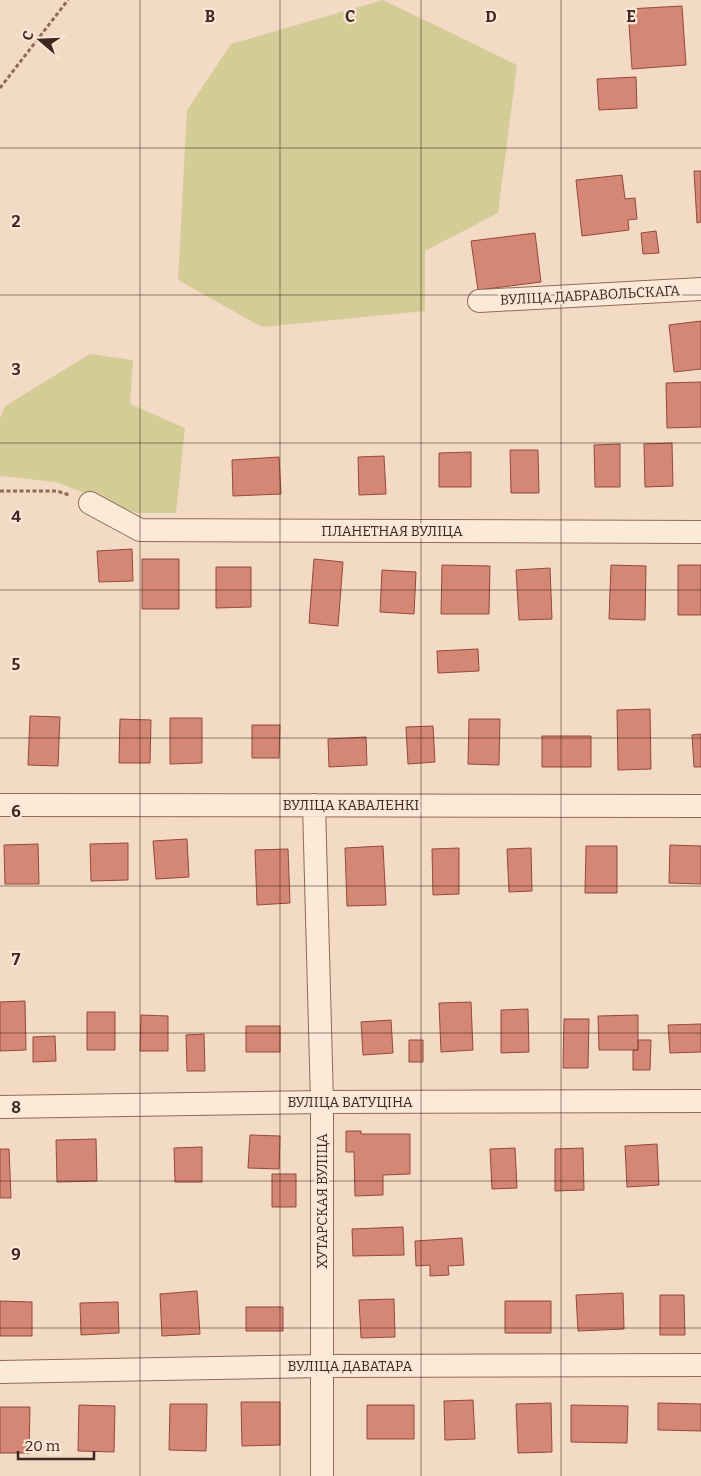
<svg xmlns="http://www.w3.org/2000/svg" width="701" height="1476" viewBox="0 0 701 1476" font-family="Bitter,serif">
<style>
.green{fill:#d3cc97}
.building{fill:#d58776;stroke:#93493b}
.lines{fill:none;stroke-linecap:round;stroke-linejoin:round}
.minor-casing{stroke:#916958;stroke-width:24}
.path{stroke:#916958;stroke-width:3;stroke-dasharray:4 2.5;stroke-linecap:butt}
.minor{stroke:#fcead9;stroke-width:22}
.grid{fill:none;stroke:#3f261e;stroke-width:1;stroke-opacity:0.55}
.labels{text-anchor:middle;stroke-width:4.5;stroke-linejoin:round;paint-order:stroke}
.street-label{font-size:14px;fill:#3f261e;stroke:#f9e6d5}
.grid-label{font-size:16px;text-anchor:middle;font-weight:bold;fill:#3f261e;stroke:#f9e6d5;stroke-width:4.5;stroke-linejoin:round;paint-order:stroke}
</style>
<rect width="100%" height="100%" fill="#f3dac5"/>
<path class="green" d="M383,0l134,65 -19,148 -73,38v60l-163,16 -84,-47 9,-170 44,-66z
M90,354l43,6 -3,44 55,24 -9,85h-39l-81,-31 -56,-6v-58l5,-12z"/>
<path class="building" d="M682,6l4,59 -54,4 -4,-60z
M636,77l1,31 -38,2 -2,-31z
M694,171h7v51l-4,1z
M622,175l3,24 10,-1 2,21 -9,1 1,10 -47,6 -6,-56z
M656,231l3,22 -16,1 -2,-21z
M535,233l6,49 -63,8 -7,-49z
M701,321v48l-27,3 -5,-47z
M701,382v45l-34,1 -1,-45z
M672,443l1,43 -28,1 -1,-43z
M620,444v43h-25l-1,-42z
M510,450h28l1,43h-28z
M471,452v35h-32v-34z
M384,456l2,38 -27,1 -1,-38z
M279,457l2,37 -48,2 -1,-36z
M132,549l1,32 -34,1 -2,-31z
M142,559h37v50h-37z
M314,559l29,3 -5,64 -29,-3z
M442,565l48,1 -1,48h-48z
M611,565l35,1 -1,54 -36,-1z
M678,565h23v50h-23z
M216,567h35v40l-35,1z
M550,568l2,51 -33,1 -3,-50z
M382,570l34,2 -2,42 -34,-2z
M478,649l1,22 -41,2 -1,-22z
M650,709l1,60 -33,1 -1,-60z
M30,716l30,1 -2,49 -30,-1z
M170,718h32v45l-32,1z
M120,719l31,1 -1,43h-31z
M469,719h31l-1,46 -31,-1z
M252,725h28l-1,33h-27z
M433,726l2,36 -27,2 -2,-37z
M701,734v33h-7l-2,-32z
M542,736h49v31h-49z
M366,737l1,28 -38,2 -1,-28z
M187,839l2,38 -33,2 -3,-38z
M128,843v37l-37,1 -1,-37z
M38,844l1,40h-34l-1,-39z
M670,845l31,1v38l-32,-1z
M383,846l3,59 -39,1 -2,-58z
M586,846h31v47h-32z
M459,848v46l-26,1 -1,-46z
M531,848l1,43 -23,1 -2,-43z
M288,849l2,54 -33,2 -2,-55z
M25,1001l1,49 -26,1v-49z
M471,1002l2,48 -32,2 -2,-49z
M528,1009l1,43 -28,1v-43z
M87,1012h28v38h-28z
M141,1015l27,1v35h-28z
M638,1015v35h-39l-1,-34z
M564,1019h25l-1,49h-25z
M391,1020l2,33 -30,2 -2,-33z
M701,1024v28l-31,1 -2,-28z
M246,1026h34v26h-34z
M204,1034l1,37h-18l-1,-36z
M55,1036l1,25 -23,1v-25z
M409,1040h14v22h-14z
M638,1040h13l-1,30h-17v-20h5z
M346,1131h15v3h49v40l-27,1v20l-28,1 -1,-44h-8z
M250,1135l30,1 -1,33 -31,-1z
M96,1139l1,42 -40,1 -1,-42z
M657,1144l2,41 -32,2 -2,-41z
M202,1147v35h-27l-1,-34z
M515,1148l2,40 -25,1 -2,-40z
M583,1148l1,42 -29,1v-42z
M0,1149h9l2,49h-11z
M272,1174h24v33h-24z
M403,1227l1,28 -51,1 -1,-27z
M462,1238l2,27 -16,1 1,9 -19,1v-11l-14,1 -1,-25z
M197,1291l3,43 -38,2 -2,-42z
M623,1293l1,36 -46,2 -2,-36z
M660,1295h24l1,40h-25z
M394,1299l1,38 -34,1 -2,-38z
M0,1301l32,1v34h-32z
M505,1301h46v32h-46z
M118,1302l1,31 -38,2 -1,-32z
M246,1307h37v24h-37z
M473,1400l2,39 -30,1 -1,-39z
M241,1402h39v43l-38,1z
M551,1403l1,49 -34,1 -2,-49z
M658,1403l43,1v27l-43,-1z
M170,1404h37l-1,47 -37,-1z
M79,1405l36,1 -1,46 -36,-1z
M367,1405h47v34h-47z
M571,1405l57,1 -1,37 -56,-1z
M0,1407h30l-1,46h-29z"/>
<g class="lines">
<defs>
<path id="minor" d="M479,301l222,-12
M90,503l50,27 561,2
M0,805l701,1
M314,805l8,297v374
M0,1107l322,-5 379,-1
M0,1372l322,-6 379,-1"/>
</defs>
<use href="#minor" class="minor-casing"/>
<path class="path" d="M0,88l68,-88
M0,491h57l12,4"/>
<use href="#minor" class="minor"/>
</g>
<path class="grid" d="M140,0v1476M280,0v1476M421,0v1476M561,0v1476M0,148h701M0,295h701M0,443h701M0,590h701M0,738h701M0,886h701M0,1033h701M0,1181h701M0,1328h701"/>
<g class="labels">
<g class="street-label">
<text transform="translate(590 295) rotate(-3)" y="5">ВУЛІЦА ДАБРАВОЛЬСКАГА</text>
<text x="392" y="536">ПЛАНЕТНАЯ ВУЛІЦА</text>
<text x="351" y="810">ВУЛІЦА КАВАЛЕНКІ</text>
<text x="350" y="1107">ВУЛІЦА ВАТУЦІНА</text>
<text transform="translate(322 1201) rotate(-90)" y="5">ХУТАРСКАЯ ВУЛІЦА</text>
<text x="350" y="1371">ВУЛІЦА ДАВАТАРА</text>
</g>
</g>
<g class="grid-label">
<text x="210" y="22">B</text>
<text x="350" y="22">C</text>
<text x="491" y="22">D</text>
<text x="631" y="22">E</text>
<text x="16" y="227">2</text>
<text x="16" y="375">3</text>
<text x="16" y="522">4</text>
<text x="16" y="670">5</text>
<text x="16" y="817">6</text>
<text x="16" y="965">7</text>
<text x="16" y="1113">8</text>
<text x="16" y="1260">9</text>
</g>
<g transform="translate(40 40) rotate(289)" stroke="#f9e6d5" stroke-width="4" paint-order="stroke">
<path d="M0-4L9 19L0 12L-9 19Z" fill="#3f261e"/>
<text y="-8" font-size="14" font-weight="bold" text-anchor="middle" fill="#3f261e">С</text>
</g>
<path d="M18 1451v8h76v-8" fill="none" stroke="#3f261e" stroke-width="2.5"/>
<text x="25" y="1451" font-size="15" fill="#3f261e" stroke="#f9e6d5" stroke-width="4" paint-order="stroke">20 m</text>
</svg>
